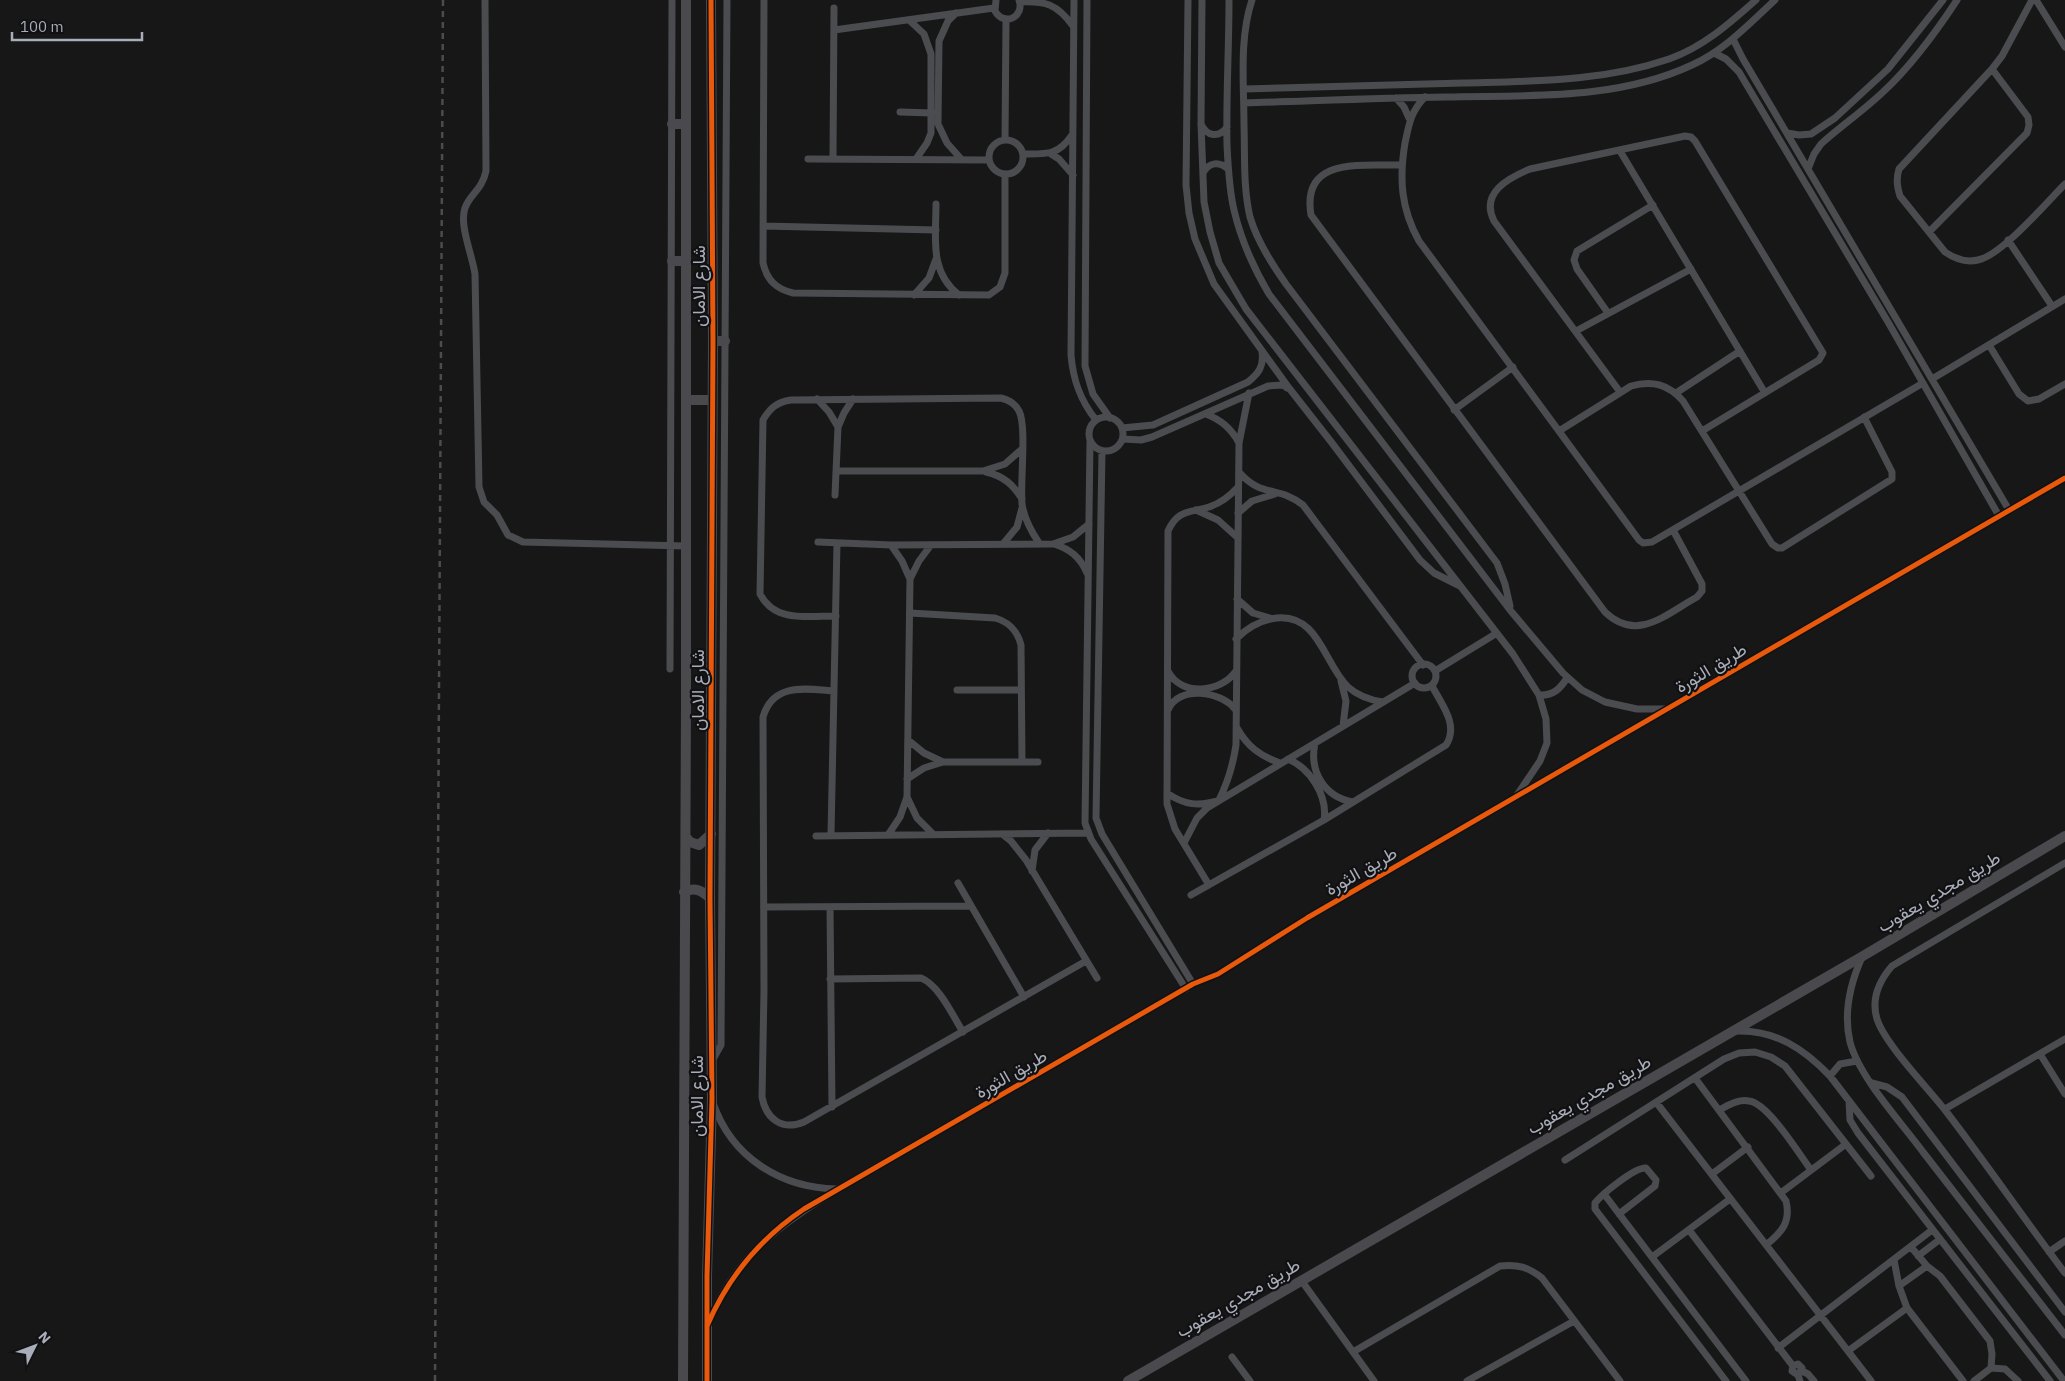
<svg xmlns="http://www.w3.org/2000/svg" width="2065" height="1381" viewBox="0 0 2065 1381" font-family="'IBM Plex Sans',Vazirmatn,sans-serif">
<style>
.lines{fill:none;stroke-linecap:round;stroke-linejoin:round}
.street{stroke:#4b4c50;stroke-width:7}
.secondary{stroke:#4a4a4e;stroke-width:10}
.rail{stroke:#4b4c4f;stroke-width:2.5;stroke-dasharray:6 5;stroke-linecap:butt}
.cycleway-casing{stroke:#111113;stroke-width:8}
.cycleway{stroke:#e8590c;stroke-width:5}
.labels{text-anchor:middle;stroke-width:4.5;stroke-linejoin:round;paint-order:stroke}
.street-label{font-size:18px;fill:#a8adb8;stroke:#111113}
</style>
<rect width="100%" height="100%" fill="#171717"/>
<g class="lines">
<path class="street" d="M485,0l1,171c-4,19 -16,23 -21,37 -6,17 7,46 10,66l4,213 5,15 13,13 11,20 15,7 163,4
M764,0l-1,263c4,17 13,26 30,30l196,2 11,-8 5,-14v-99
M996,0l-1,11c9,16 30,6 24,-11
M1074,0l-3,355c2,25 9,45 25,65
M1087,0l-2,366 8,28 17,24
M1188,0l-2,185 3,28 6,26 19,45 75,104 43,55 88,117 14,13 26,13
M1202,0l-1,124 3,78 6,30 9,31 27,46 267,345 26,41 7,24 1,24 -7,18 -23,34
M1229,0c0,48 -3,97 -2,145 1,21 2,44 7,65 7,30 19,57 35,84l241,316 53,63 19,17 23,12 32,7h31
M1252,0c-13,39 -8,84 -8,125 1,31 -1,62 6,92 7,24 21,46 36,67l211,279 8,21 5,22
M2032,0l-30,56 -10,13 -93,100c-3,10 -2,17 1,27l45,56c10,7 20,11 33,8 24,-5 68,-57 87,-76
M2036,0l29,47
M1020,2c26,-1 37,2 53,24
M956,13l-8,8 -9,20 -1,83 9,19 15,17
M909,20l15,14 7,20v79l-4,10 -11,16
M834,30l160,-22
M1733,39l10,20 266,451
M1714,53l12,6 13,13 149,250 111,194
M1244,89c73,-2 146,-4 219,-6 70,-2 139,-1 206,-24 34,-12 60,-35 87,-59
M1425,97c-14,14 -16,27 -20,46 -6,36 -4,66 14,98l220,299 4,3 9,-1 271,-159
M1396,98l8,9 5,11
M1244,103c67,-2 134,-5 201,-6 82,-2 170,4 247,-32 33,-15 57,-41 83,-65
M900,112l32,1
M1201,124c6,13 18,14 26,3
M1787,133l12,2 12,-1 24,-16 53,-49 55,-69
M989 157a17 17 0 1 1 34 0a17 17 0 1 1-34 0Z
M1005,140l1,-120
M1620,151l145,242
M1023,154c23,0 35,2 49,-19
M1051,154l8,5 14,16
M808,159l181,1
M833,159l1,-151
M1402,165c-40,1 -101,-9 -91,50l294,397c32,31 61,2 92,-15l5,-6v-7l-29,-54
M1808,169l6,-15 7,-10c20,-18 42,-33 62,-52 28,-26 53,-60 74,-92
M1203,173c6,-11 16,-12 25,-4
M936,204c0,34 -7,68 23,91
M763,226l173,4
M1929,232l98,-99 2,-8 -1,-8 -36,-48
M2008,240l44,66
M914,295l15,-17 7,-19
M1608,313l-31,-44 -3,-9 3,-9 76,-46
M1576,331l115,-62
M1989,345l30,49 9,7 11,-2 26,-15
M1932,379l133,-80
M1620,392l-126,-171c-14,-28 14,-43 36,-52l155,-33 6,1 4,4 128,212 -4,7 -117,71
M1676,393l64,-42
M817,399l12,13 9,15
M1454,410l59,-43
M1206,414c15,6 25,14 33,29
M1089 434a17 17 0 1 1 34 0a17 17 0 1 1-34 0Z
M1122,428l31,-3 95,-43c11,-9 16,-16 14,-30
M1559,431l72,-45c21,-6 37,-2 52,15l89,143 6,4h4l110,-69v-7l-28,-55
M1123,439l18,1 11,-3 116,-51 15,-1 4,3
M1090,441l-5,382 6,16 95,150
M1102,451l-6,367 6,16 91,150
M836,471h147l22,-7 17,-15
M986,472c17,4 27,12 36,27
M1239,472c22,26 41,14 64,33l120,160
M835,495l3,-68 6,-14 9,-14
M1196,510l22,10 20,18
M1238,513l14,-12 23,-7
M818,542l73,3 162,-1 20,-7 16,-13
M1003,544l14,-17 5,-19
M1054,544c16,5 26,13 33,29
M891,545l11,16 8,18
M1237,599l16,14 17,5
M910,613l85,5c14,4 22,12 26,27l1,117
M836,616c-28,0 -61,7 -76,-22l3,-174c7,-12 14,-18 28,-20l210,-2c8,2 14,5 18,13 8,15 1,72 3,93 2,14 9,27 17,39
M1236,639c12,-12 24,-19 41,-21 42,-4 47,46 71,69 10,9 22,13 35,15
M1412 676a12 12 0 1 1 24 0a12 12 0 1 1-24 0Z
M670,669l2,-669
M1168,671c13,26 53,22 68,0
M1435,671l62,-38
M1341,681l5,20 -3,25
M957,690h64
M834,691c-28,-2 -61,-9 -71,26l1,274 -2,106c4,22 20,34 42,25l282,-161
M1539,695c14,1 21,-6 28,-17
M1168,710c10,-25 53,-19 67,-1
M1237,728c10,18 23,28 43,35
M908,740l16,13 19,9
M1315,743c-6,28 9,54 38,59
M1288,759c22,9 40,37 36,61
M907,779l17,-11 19,-6h95
M1167,793c17,12 32,14 52,7 9,-18 14,-35 17,-55l3,-302 10,-50
M907,797l10,21 16,16
M1002,834l9,7 15,19 71,118
M831,835l6,-292
M888,835l12,-18 7,-20 3,-218 9,-18 12,-16
M816,836l272,-3
M1184,843l13,-25 10,-10 208,-125
M2065,863l-173,103c-13,15 -21,33 -15,53 8,25 50,68 68,91 41,53 79,109 120,163
M1032,871l3,-21 13,-17
M958,883l66,114
M1209,885l-34,-56 -8,-25 1,-273c10,-22 22,-18 41,-24 12,-4 21,-11 29,-20
M1191,895l133,-75 122,-75c13,-20 -4,-40 -14,-59
M764,907l207,-1
M830,907l2,200
M1862,957c-12,27 -19,55 -12,85 9,35 51,80 73,110 48,61 95,122 142,183
M830,979l91,-1c18,7 32,38 42,54
M1737,1031c39,-1 67,18 93,45l234,305
M2040,1054l25,40
M712,1061l9,-16 6,-1045
M1830,1076l10,-12 17,-3
M1695,1078l91,123c5,21 -4,31 -20,44
M1872,1083l15,4 15,10 163,215
M1849,1101l1,19 8,13 192,248
M1656,1102l215,279
M713,1103c19,55 68,85 124,86
M1945,1109l120,-70
M1719,1110c10,-5 19,-11 30,-9 19,2 50,53 62,69
M1565,1160l159,-101 15,-6 16,-1 16,5 14,9 86,110
M1712,1174l36,-27
M1782,1192l64,-48
M1604,1194l142,187
M1619,1214l36,-28 1,-6 -10,-12c-11,-1 -44,26 -51,35v6l131,172
M1689,1230l104,136
M1911,1247l16,19 13,10 50,65 2,13 -1,14 -17,13
M2049,1252l16,-11
M1918,1256l21,-16
M1652,1257l78,-58
M1894,1260l5,26 8,22 56,73
M1301,1280l73,101
M1899,1286l28,-20
M709,1321c29,-67 69,-95 129,-132l355,-205 25,-10 89,-56 758,-440
M1778,1348l154,-118
M1848,1351l59,-43
M1353,1352l147,-86c18,-2 28,1 42,12l78,103
M1232,1357l18,24
M1991,1368l14,1 13,12
M1802,1371l6,3 6,7
M1798,1375l-6,-4 1,-5 5,-2 4,4 -4,7 2,6
M1467,1381l107,-60"/>
<path class="secondary" d="M672,124h14
M672,261h14
M713,341h12
M687,400h25
M686,837l4,5 9,3 12,-11
M684,892c11,-5 17,-2 26,6
M683,1381l3,-677v-704
M707,1381v-105l5,-177 -2,-201 3,-557 -2,-341
M1128,1381l735,-425 202,-120"/>
<path class="rail" d="M435,1381l8,-1381"/>
<defs>
<path id="cycleway" d="M707,1326c21,-49 52,-87 97,-117l389,-225 25,-10 89,-56 758,-440
M707,1381v-105l5,-177 -2,-201 3,-557 -2,-341"/>
</defs>
<use href="#cycleway" class="cycleway-casing"/>
<use href="#cycleway" class="cycleway"/>
</g>
<g class="labels">
<g class="street-label">
<text transform="translate(699 286) rotate(-90)" y="6">شارع الامان</text>
<text transform="translate(1711 668) rotate(-31)" y="6">طريق الثورة</text>
<text transform="translate(698 690) rotate(-90)" y="6">شارع الامان</text>
<text transform="translate(1361 871) rotate(-30)" y="6">طريق الثورة</text>
<text transform="translate(1939 892) rotate(-31)" y="6">طريق مجدي يعقوب</text>
<text transform="translate(1011 1074) rotate(-30)" y="6">طريق الثورة</text>
<text transform="translate(1589 1095) rotate(-30)" y="6">طريق مجدي يعقوب</text>
<text transform="translate(697 1096) rotate(-90)" y="6">شارع الامان</text>
<text transform="translate(1238 1298) rotate(-30)" y="6">طريق مجدي يعقوب</text>
</g>
</g>
<g transform="translate(35 1346) rotate(48)" stroke="#111113" stroke-width="4" paint-order="stroke">
<path d="M0-4L9 19L0 12L-9 19Z" fill="#a8adb8"/>
<text y="-8" font-size="14" font-weight="bold" text-anchor="middle" fill="#a8adb8">N</text>
</g>
<path d="M12 32v8h130v-8" fill="none" stroke="#a8adb8" stroke-width="2.5"/>
<text x="20" y="32" font-size="15" fill="#a8adb8" stroke="#111113" stroke-width="4" paint-order="stroke">100 m</text>
</svg>
